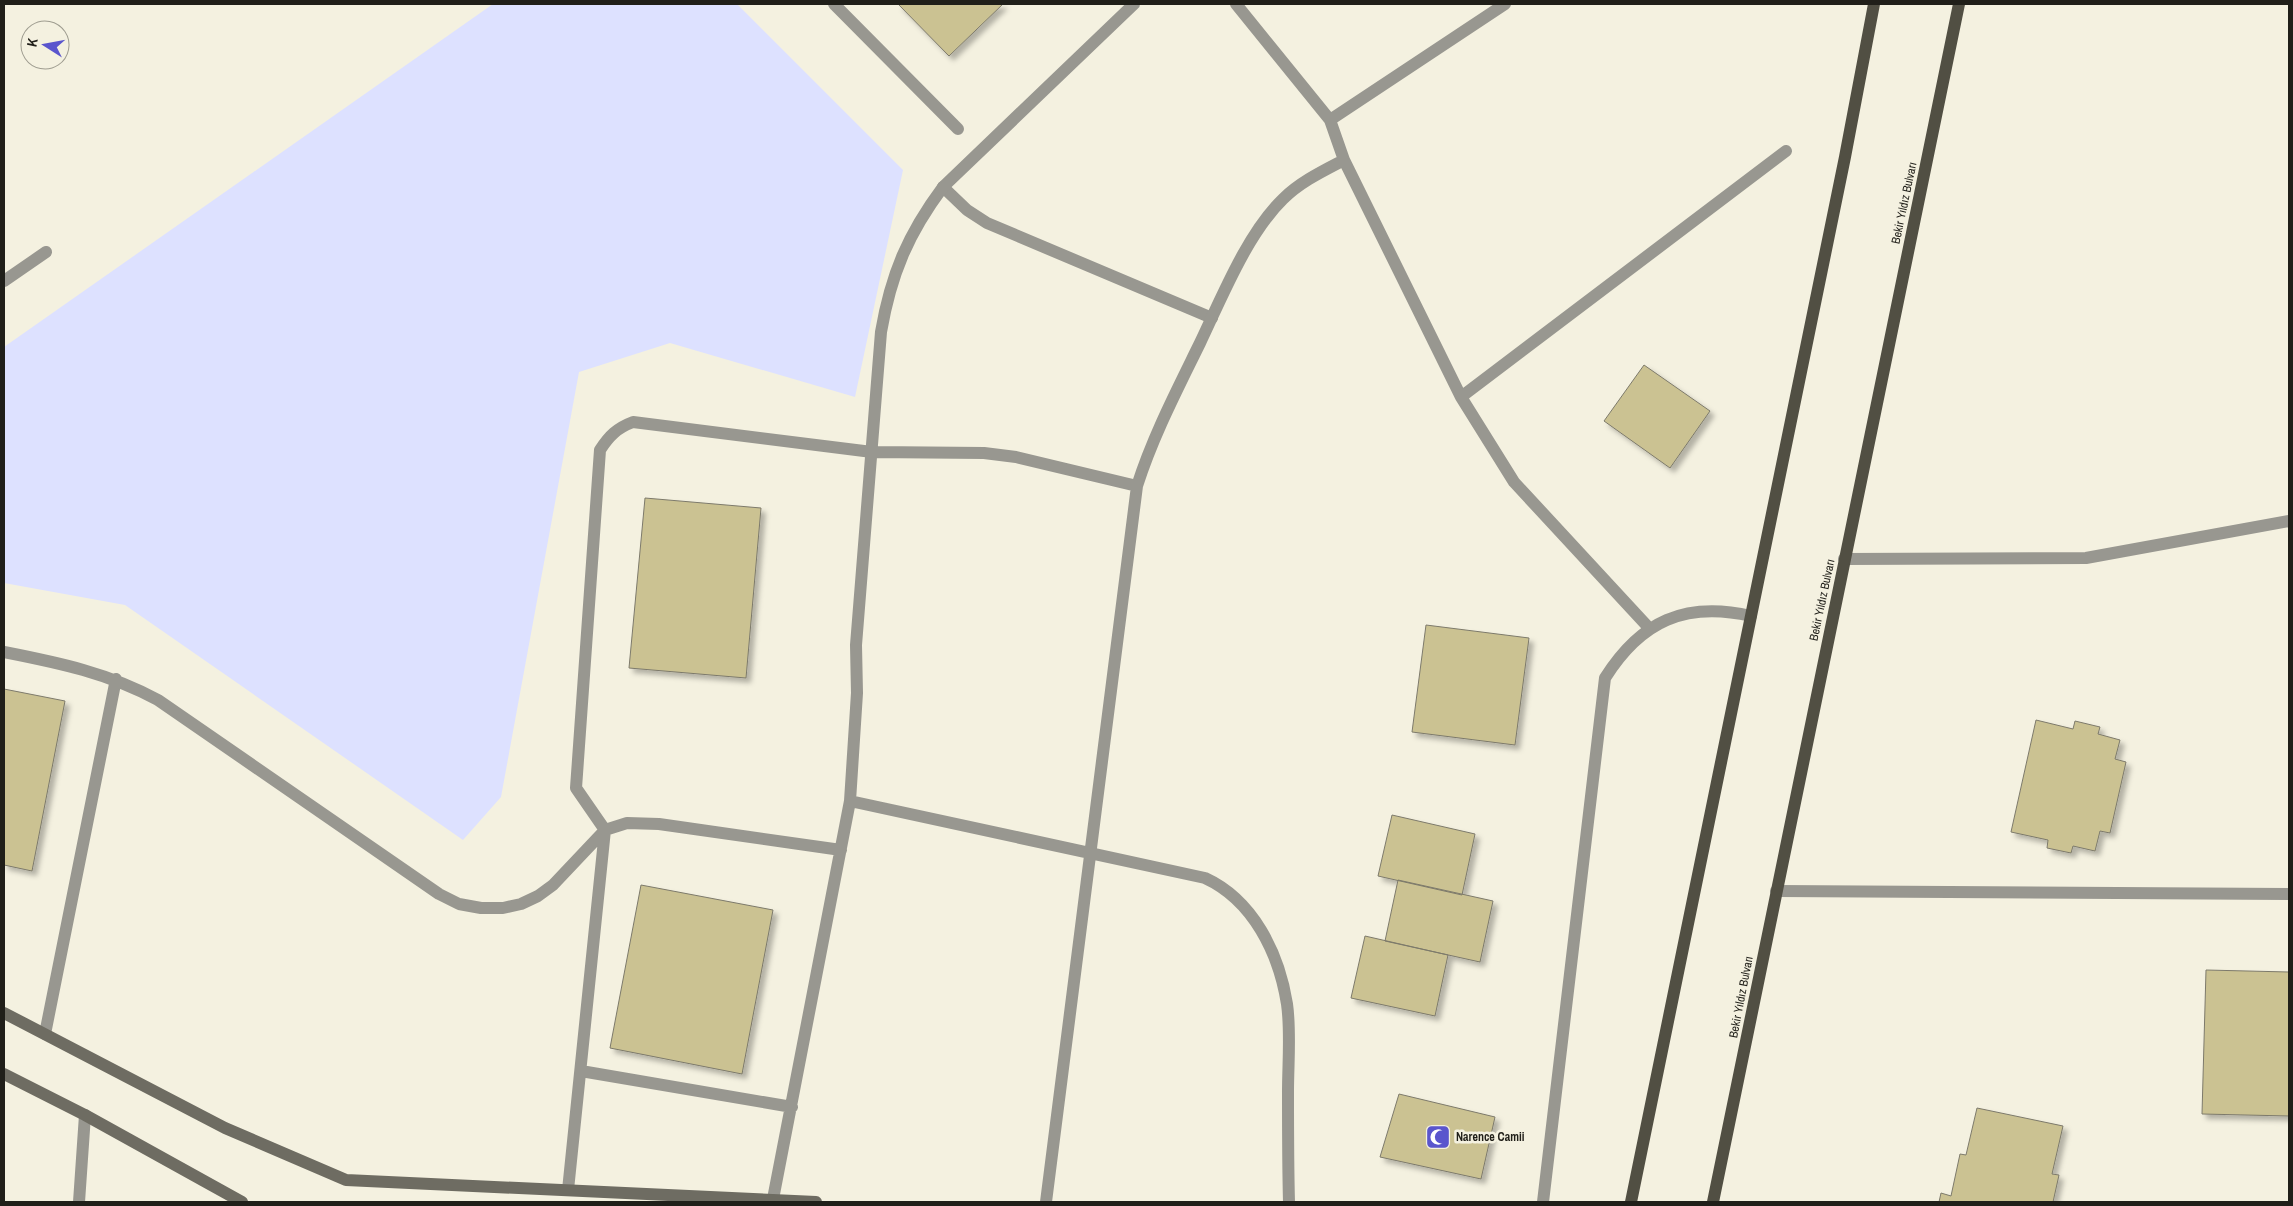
<svg xmlns="http://www.w3.org/2000/svg" width="2293" height="1206" viewBox="0 0 2293 1206" font-family="'Archivo Narrow',sans-serif">
<style>
.green{fill:#dde1ff}
.building{fill:#cbc292;stroke:#7d7a6b;filter:url(#shadow)}
.lines{fill:none;stroke-linecap:round;stroke-linejoin:round}
.lane{stroke:#989790;stroke-width:12}
.street{stroke:#989790;stroke-width:12}
.secondary{stroke:#6e6c62;stroke-width:12}
.primary{stroke:#514f43;stroke-width:12}
.labels{text-anchor:middle;stroke-width:5;stroke-linejoin:round;paint-order:stroke}
.street-label{font-size:12px;fill:#201f19;stroke:#f4f1e0}
.poi-label{font-size:12px;font-weight:bold;fill:#201f19;stroke:#f4f1e0;text-anchor:start}
</style>
<defs>
<filter id="shadow"><feDropShadow dx="4.5" dy="4.5" stdDeviation="2.5" flood-color="#0004"/></filter>
</defs>
<rect width="100%" height="100%" fill="#f4f1e0"/>
<path class="green" d="M493,4h244l166,166 -48,227 -185,-54 -91,29 -78,425 -38,43 -338,-235 -121,-22v-236z"/>
<path class="building" d="M898,4h105l-54,52z
M1644,365l66,46 -40,57 -66,-47z
M645,498l116,10 -15,170 -117,-10z
M1426,625l103,13 -14,107 -103,-13z
M4,689l61,12 -33,170 -28,-6z
M2036,720l37,9 2,-8 25,6 -2,7 22,6 -5,19 11,3 -16,71 -10,-2 -5,20 -22,-5 -2,7 -24,-5 1,-8 -37,-8z
M1392,815l83,19 -13,61 -84,-19z
M1398,880l95,21 -13,61 -95,-21z
M641,885l132,25 -31,164 -132,-26z
M1365,936l83,19 -13,61 -84,-18z
M2206,970l83,2v144l-87,-2z
M1399,1094l96,23 -14,62 -101,-22z
M1977,1108l86,18 -11,48 7,1 -6,27h-114l2,-9 10,3 9,-42 6,1z"/>
<g class="lines">
<path class="lane" d="M834,4l124,125
M943,187l24,23 20,13 225,95"/>
<path class="street" d="M1236,4l94,116 14,40 117,237 53,85 136,147
M1330,120l175,-116
M4,281l42,-29
M1461,397l325,-246
M1844,559l242,-1 203,-37
M4,652c56,11 104,21 154,48l281,194 20,10 22,4h22l18,-4 17,-8 15,-11 52,-55 22,-7 32,1 182,26
M850,801l355,77c48,22 74,75 82,126 4,28 1,59 1,88 0,36 0,73 1,110
M1776,891l513,3
M45,1034l71,-355
M581,1071l211,36
M568,1190l37,-360 -29,-42 24,-338c9,-14 17,-22 33,-28l239,30 112,1 32,4 121,29
M773,1199l77,-398 7,-108 -1,-48 25,-313c10,-58 27,-98 62,-145l191,-183
M79,1202l6,-87
M1046,1202l91,-716c16,-50 40,-96 63,-143 22,-46 47,-109 83,-144 17,-17 40,-28 61,-39
M1543,1202l62,-524c36,-57 80,-77 146,-62"/>
<path class="secondary" d="M4,1013l221,115 121,52 470,22
M4,1074l81,41 157,87"/>
<path class="primary" d="M1631,1202l214,-1045 29,-153
M1713,1202l246,-1198"/>
</g>
<defs>
<symbol id="mosque-square" viewBox="-11 -11 22 22"><rect x="-9" y="-9" width="18" height="18" rx="4" fill="#5a55cd" stroke="#f4f1e0"/><path d="M3.5-4.9A6 6 0 1 0 3.5 4.9A5 5 0 1 1 3.5-4.9Z" fill="#fff"/></symbol>
</defs>
<g fill-rule="evenodd">
<use href="#mosque-square" x="1424" y="1123" width="28" height="28"/>
</g>
<g class="labels">
<g class="street-label">
<text transform="translate(1904 203) rotate(-78)" y="4">Bekir Yıldız Bulvarı</text>
<text transform="translate(1822 600) rotate(-78)" y="4">Bekir Yıldız Bulvarı</text>
<text transform="translate(1741 997) rotate(-79)" y="4">Bekir Yıldız Bulvarı</text>
</g>
<g class="poi-label">
<text x="1456" y="1141">Narence Camii</text>
</g>
</g>
<rect width="2293" height="1206" fill="none" stroke="#201f19" stroke-width="10"/>
<g transform="translate(45 45) rotate(281)"><circle r="24" fill="#f4f1e0" stroke="#9f9d90"/>
<path d="M0-4L9 19L0 12L-9 19Z" fill="#5a55cd"/>
<text y="-8" font-size="14" font-weight="bold" text-anchor="middle" fill="#201f19">K</text>
</g>
</svg>
